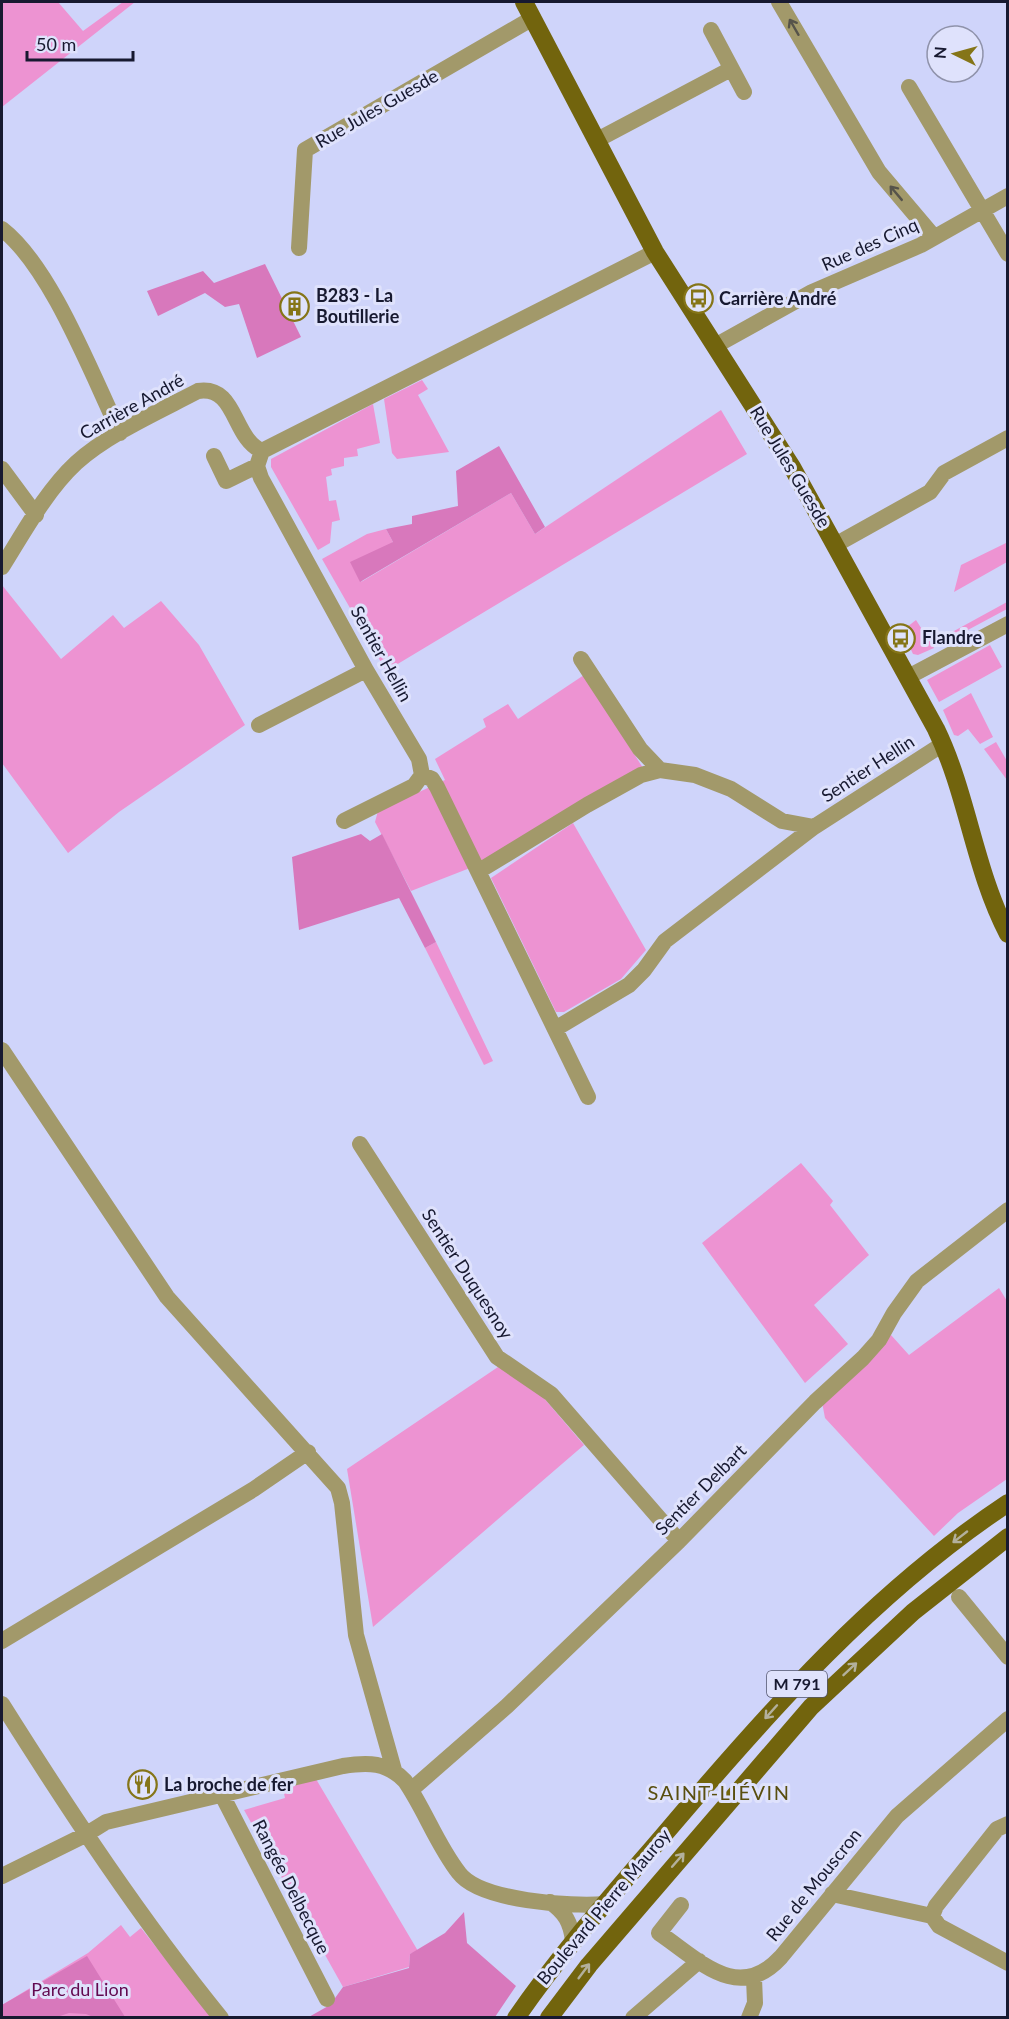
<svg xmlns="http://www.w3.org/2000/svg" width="1009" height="2019" viewBox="0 0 1009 2019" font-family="Lato,sans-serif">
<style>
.green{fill:#ed93d2}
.forest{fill:#d878bc}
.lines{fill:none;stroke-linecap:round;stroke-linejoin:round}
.minor{stroke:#a2996a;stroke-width:16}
.major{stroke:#72640d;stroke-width:18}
.oneway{stroke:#56534a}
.oneway2{stroke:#b3b09c}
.labels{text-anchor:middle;stroke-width:6;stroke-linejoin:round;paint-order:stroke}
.shield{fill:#dfe2fc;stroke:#53556d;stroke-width:1.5}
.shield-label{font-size:16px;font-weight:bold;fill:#171930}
.street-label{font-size:18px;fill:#171930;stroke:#dfe2fc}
.poi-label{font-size:18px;font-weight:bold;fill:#171930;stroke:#dfe2fc;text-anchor:start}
.park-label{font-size:18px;fill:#620950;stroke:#dfe2fc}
.neighbourhood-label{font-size:20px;letter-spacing:1.5px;fill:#594e0f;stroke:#dfe2fc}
</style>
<rect width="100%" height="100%" fill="#cfd4fa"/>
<path class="green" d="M2,2h56l25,29 40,-29h12l-133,105z
M422,380l6,9 -10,6 31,57 -52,7 -5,-6 -8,-54z
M373,404l7,39 -23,6 1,7 -14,2v8l-13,3 1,6 -6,2 3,24 7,-1 4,20 -8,2 -2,21 -12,7 -47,-83v-8z
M721,410l26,44 -361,217 -64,-112 45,-25 19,-5 7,13 -32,40 150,-89 24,41z
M1006,543l1,19 -53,30 7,-27z
M2,585l59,74 52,-44 11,13 37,-27 38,44 46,80 -126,87 -51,41 -66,-90z
M1007,602v7l-69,37 -4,-4z
M916,620l18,28 -16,7 -5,-1 -11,-23z
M990,645l12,22 -63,35 -12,-22z
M584,675l59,93 -173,100 -59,23 -36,-69 3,-11 67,-31 -10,-21 51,-32 -3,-8 25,-15 10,15z
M971,693l22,44 -13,7 -12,-15 -10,7 -4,-1 -11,-25z
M996,742l11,19v19l-23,-31z
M573,823l73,127 -25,29 -57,33h-8l-65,-134z
M436,942l57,119 -9,4 -59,-117z
M801,1163l32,38 -3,4 39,50 -55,50 34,39 -43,39 -103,-140z
M999,1288l8,13v178l-49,34 -24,23 -109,-118 -3,-16 69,-67 18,20z
M498,1367l33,16 53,62 -211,182 -26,-158z
M316,1779l102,172 -8,3 -1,13 -66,20 -99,-177 41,-12 -2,-9z
M121,1925l9,12 11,-9 70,89h-209v-12l86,-52z"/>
<path class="forest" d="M265,264l36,73 -44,21 -18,-54 -14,3 -20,-14 -47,23 -11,-25 56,-20 11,12z
M499,446l46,81 -10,7 -24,-41 -151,89 -10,-20 43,-20 -7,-13 26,-5v-8l46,-10 -2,-35z
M361,834l9,7 12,-7 54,108 -11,6 -26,-50 -100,32 -7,-73z
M464,1912l3,31 49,43 -21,31 -188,1 23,-13 13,-18 66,-19 1,-14 35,-21z
M87,1956l38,61h-32l-7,-3 -17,-1 -12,4h-55v-12z"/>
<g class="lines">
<path class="minor" d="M779,2l100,170 55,65
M711,30l33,62
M909,87l99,167
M597,140l134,-71
M2,229c49,38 90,146 118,204
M299,248l6,-98 228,-132
M715,346l97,-54 109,-47 87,-49
M262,451l-5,15 4,12 105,192 53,89 3,16 10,4 5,8 151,310
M214,456l12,25 31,-15
M2,469l34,46
M835,545l95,-53 14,-19 64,-35
M2,567c22,-35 44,-76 74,-104 32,-29 84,-52 122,-72 39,-6 34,47 64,60l393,-199
M581,659l59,90 20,21
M908,677l100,-53
M259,725l107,-55
M344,821l70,-35 8,-11
M479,871l108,-66 54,-30 19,-5 35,5 36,14 51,32 32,6
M555,1029l74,-44 15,-15 21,-29 149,-114 129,-83
M2,1050l165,247 171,191 4,15 14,132 38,135
M360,1144l137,213 54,37 128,147
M959,1597l49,60
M2,1641l252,-152 54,-37
M2,1704c68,108 138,214 219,314
M411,1790l96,-84 172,-165 136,-139 48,-44 16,-18 15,-27 23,-32 91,-71
M221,1793l106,206
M1008,1824l-11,5 -61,77 -4,10 7,10 69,37
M2,1876l83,-41 21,-13 237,-56c25,-4 44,-4 62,15 20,29 32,64 54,92 21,28 112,34 146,31
M832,1894l100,22
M550,1902c15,10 21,21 23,39
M681,1905l-22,28c40,27 79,71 122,24l116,-141 111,-97
M633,2018l66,-57
M749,2018l6,-15 -1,-25"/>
<path class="major" d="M524,2l131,250 137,215 144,262c32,66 38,140 72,205
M516,2018c46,-67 100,-127 152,-188 102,-120 207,-239 340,-327
M549,2018l40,-53 222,-258 102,-95 95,-75"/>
</g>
<defs><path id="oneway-shaft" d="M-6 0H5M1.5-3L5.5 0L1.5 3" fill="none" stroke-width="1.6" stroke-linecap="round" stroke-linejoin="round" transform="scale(1.5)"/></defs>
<g class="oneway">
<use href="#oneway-shaft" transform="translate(794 27) rotate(-120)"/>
<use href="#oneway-shaft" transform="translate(896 193) rotate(-130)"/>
</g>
<g class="oneway2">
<use href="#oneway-shaft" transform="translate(960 1537) rotate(142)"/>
<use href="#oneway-shaft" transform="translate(850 1669) rotate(-43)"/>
<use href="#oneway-shaft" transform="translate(771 1712) rotate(132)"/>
<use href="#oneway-shaft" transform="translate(678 1860) rotate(-49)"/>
<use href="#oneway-shaft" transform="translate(584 1971) rotate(-53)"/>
</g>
<defs>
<symbol id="bus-ring" viewBox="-11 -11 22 22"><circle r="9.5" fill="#dfe2fc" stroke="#857518" stroke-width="1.5"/><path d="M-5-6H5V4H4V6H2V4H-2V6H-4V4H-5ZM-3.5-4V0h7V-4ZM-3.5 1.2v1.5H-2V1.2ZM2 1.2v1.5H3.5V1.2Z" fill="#857518"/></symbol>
<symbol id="building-ring" viewBox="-11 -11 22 22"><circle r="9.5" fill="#dfe2fc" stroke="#857518" stroke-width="1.5"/><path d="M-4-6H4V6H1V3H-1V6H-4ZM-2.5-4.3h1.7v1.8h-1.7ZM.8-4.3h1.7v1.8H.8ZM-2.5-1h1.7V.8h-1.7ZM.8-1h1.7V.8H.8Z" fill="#857518"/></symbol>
<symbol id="restaurant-ring" viewBox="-11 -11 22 22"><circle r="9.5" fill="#dfe2fc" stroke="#857518" stroke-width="1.5"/><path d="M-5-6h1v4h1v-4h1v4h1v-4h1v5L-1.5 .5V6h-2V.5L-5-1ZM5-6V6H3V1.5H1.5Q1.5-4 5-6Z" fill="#857518"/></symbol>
</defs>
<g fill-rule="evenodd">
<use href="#bus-ring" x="682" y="282" width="33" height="33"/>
<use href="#building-ring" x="278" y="290" width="33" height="33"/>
<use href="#bus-ring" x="884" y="622" width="33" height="33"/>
<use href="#restaurant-ring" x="126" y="1768" width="33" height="33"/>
</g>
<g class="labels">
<rect class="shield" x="767" y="1671" width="60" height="26" rx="4.5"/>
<g class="shield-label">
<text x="797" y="1690">M 791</text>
</g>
<g class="street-label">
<text transform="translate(377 109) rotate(-30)" y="6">Rue Jules Guesde</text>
<text transform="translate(870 245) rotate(-24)" y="6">Rue des Cinq</text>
<text transform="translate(132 407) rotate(-29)" y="6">Carrière André</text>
<text transform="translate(790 467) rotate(59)" y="6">Rue Jules Guesde</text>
<text transform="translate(381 654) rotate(61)" y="6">Sentier Hellin</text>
<text transform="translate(868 769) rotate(-33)" y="6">Sentier Hellin</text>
<text transform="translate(467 1274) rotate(57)" y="6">Sentier Duquesnoy</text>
<text transform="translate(701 1490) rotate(-45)" y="6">Sentier Delbart</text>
<text transform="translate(814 1885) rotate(-51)" y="6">Rue de Mouscron</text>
<text transform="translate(291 1887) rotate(63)" y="6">Rangée Delbecque</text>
<text transform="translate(604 1907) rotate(-50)" y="6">Boulevard Pierre Mauroy</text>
</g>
<g class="poi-label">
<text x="316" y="302">B283 - La<tspan x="316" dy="21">Boutillerie</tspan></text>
<text x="719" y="305">Carrière André</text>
<text x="922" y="644">Flandre</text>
<text x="164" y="1791">La broche de fer</text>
</g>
<g class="park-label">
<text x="80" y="1996">Parc du Lion</text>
</g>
<g class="neighbourhood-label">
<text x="719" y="1800">SAINT-LIÉVIN</text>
</g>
</g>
<rect width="1009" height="2019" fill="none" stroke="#171930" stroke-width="6"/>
<g transform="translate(955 54) rotate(275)"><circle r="28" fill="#dfe2fc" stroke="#8f92aa" stroke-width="1.5"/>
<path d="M0-4.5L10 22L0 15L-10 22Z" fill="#857518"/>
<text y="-9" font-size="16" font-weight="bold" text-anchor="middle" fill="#171930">N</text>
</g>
<path d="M27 51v9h106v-9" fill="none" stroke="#171930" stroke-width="3"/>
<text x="36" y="51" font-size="18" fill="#171930" stroke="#dfe2fc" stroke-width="4.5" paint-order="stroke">50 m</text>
</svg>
